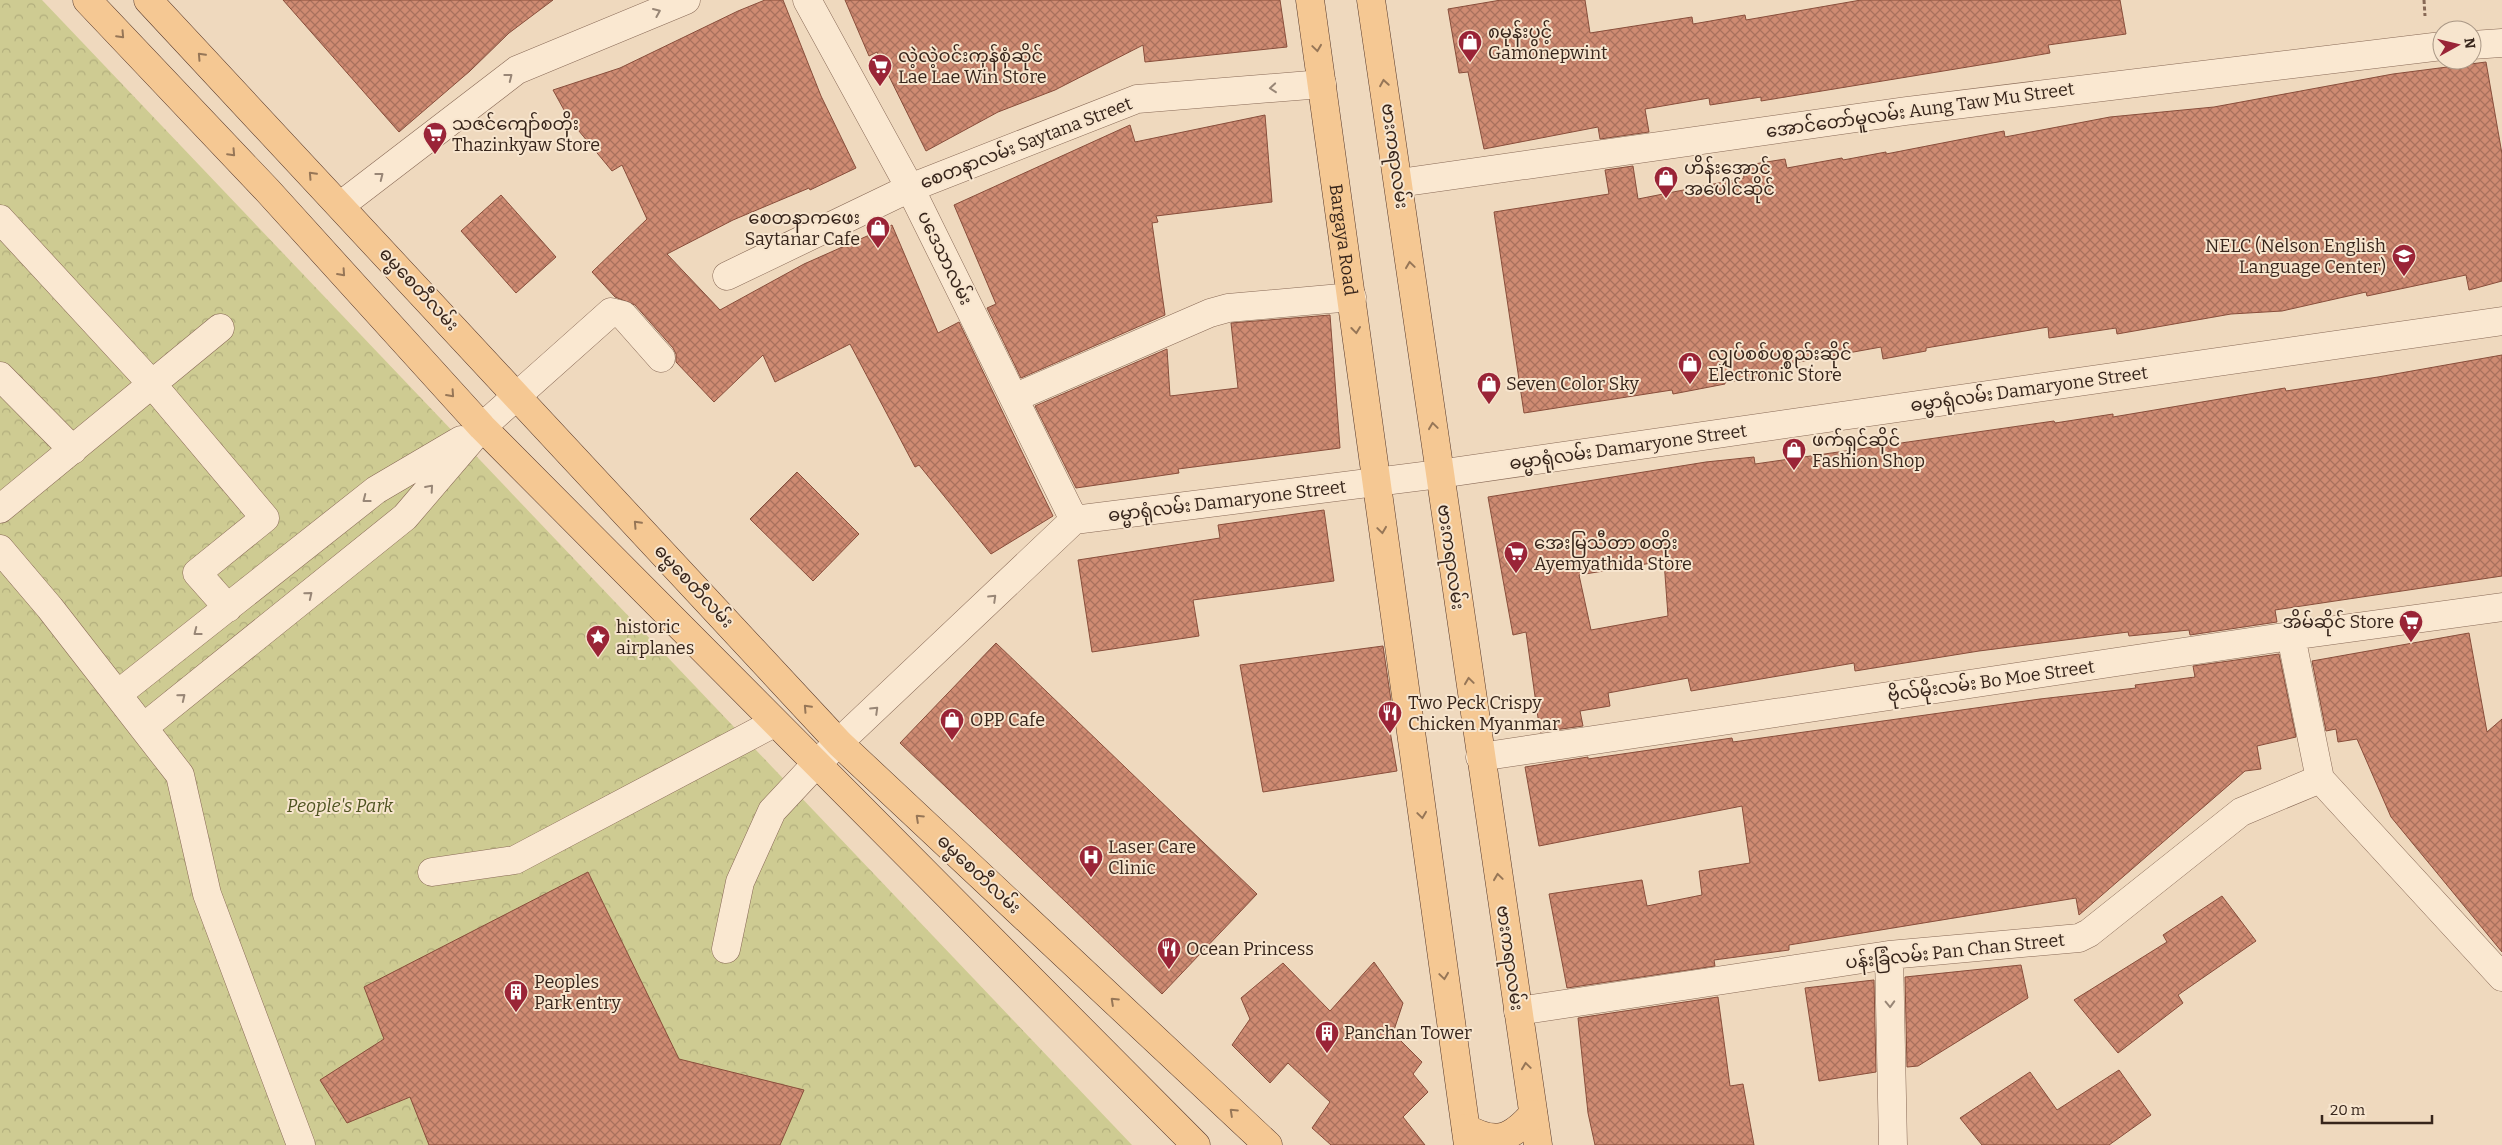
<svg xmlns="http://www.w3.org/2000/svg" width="2502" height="1145" viewBox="0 0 2502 1145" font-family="Bitter,'Noto Sans Myanmar',serif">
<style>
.park{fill:url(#park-crowns)}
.building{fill:url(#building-cross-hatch);stroke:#884e3b;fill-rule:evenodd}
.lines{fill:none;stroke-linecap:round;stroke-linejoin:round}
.minor-casing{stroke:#886956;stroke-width:29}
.major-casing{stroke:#56382b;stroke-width:29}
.path{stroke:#886956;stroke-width:3;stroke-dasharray:4 2.5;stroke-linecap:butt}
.minor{stroke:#fae8d1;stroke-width:28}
.major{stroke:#f5c893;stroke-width:28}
.oneway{stroke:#988676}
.oneway2{stroke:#967657}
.labels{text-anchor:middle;stroke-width:4;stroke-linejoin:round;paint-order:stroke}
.poi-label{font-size:18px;fill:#37251b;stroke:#f7e5ce;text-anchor:start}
.street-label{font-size:18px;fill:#37251b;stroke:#f7e5ce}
.park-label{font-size:18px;font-style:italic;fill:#4f5421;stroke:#f7e5ce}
</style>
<defs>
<pattern id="park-crowns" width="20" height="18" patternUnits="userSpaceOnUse" patternTransform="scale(1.25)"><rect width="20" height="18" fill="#cecb92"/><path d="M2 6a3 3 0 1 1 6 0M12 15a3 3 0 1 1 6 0" fill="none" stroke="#b2ae7d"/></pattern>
<pattern id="building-cross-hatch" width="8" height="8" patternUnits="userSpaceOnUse" patternTransform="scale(1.25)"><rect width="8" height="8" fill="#cf8b72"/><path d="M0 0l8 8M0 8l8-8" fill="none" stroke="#a9715d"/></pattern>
</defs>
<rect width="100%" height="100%" fill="#efd9be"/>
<path class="park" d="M0,0h42l1090,1145h-1132z"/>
<path class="building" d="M283,0h270l-44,33 -39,38 -71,61z
M765,0h18l38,96 35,72 -46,22 -1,-2 -76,32 -66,34 53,56 84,-46 88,-39 46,108 21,-11 94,194 -62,38 -72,-89 -4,2 -65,-123 -75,38 -12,-27 -49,47 -38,-40v-8l-3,-6 -38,-43 -20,-8 -23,-25 55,-53 -25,-54 -10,6 -43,-52 -16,-29 67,-22 118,-57z
M845,0h435l7,47 -142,15 -2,-17 -88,45 -57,22 -72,39 -49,-99 -8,4z
M1501,0h84l5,33 102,-16 1,7 52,-9 1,5 115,-20h259l6,34 -78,11 2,8 -52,9 -237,39v-4l-51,8 -1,-7 -64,11 4,23 -49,7 -2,-12 -114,22 -16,-77 -9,1 -11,-64z
M2486,62l16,92v127l-33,9 -3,-15 -99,21 -1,-4 -84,19 -51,3 -114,20 -1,-6 -67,10 -1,-11 -122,21v3l-43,8 -2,-12 -99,18 1,10 -58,7v2l-52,10 -1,-4 -148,23 -30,-201 115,-18 -4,-24 28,-4 5,33 106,-21 -2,-12 43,-7 2,9 55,-10 1,2 43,-8v2l118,-23 1,6 105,-20 104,-10 179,-33z
M1265,115l7,87 -116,14 2,6 -6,1 13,92 -144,63 -34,-70 9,-4 -42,-99 176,-80 5,17z
M501,195l55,62 -40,36 -55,-62z
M1330,315l10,133 -162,21 1,4 -103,15 -41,-82 132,-57 3,47 68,-8 -7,-65z
M2502,355v221l-227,34 2,12 -87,13 -1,-5 -60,6 -1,-4 -149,19 -124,20 -1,-8 -163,28 -3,-13 -80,15 2,13 -30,5 3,15 -43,6 -14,-100 -13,3 -25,-138 218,-35 48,-5 1,7 299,-43 1,2 58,-9v3l172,-29 1,3 92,-14zM1664,561l4,55 -77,14 -12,-55z
M797,472l62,62 -46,47 -63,-62z
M1324,510l10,71 -141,19 6,36 -107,16 -14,-92 142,-22 -2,-13z
M2469,633l18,99 15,-13v233l-111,-135 -34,-78 -19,3 -2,-13 -10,2 -14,-70z
M996,643l261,251 -95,100 -262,-251z
M1383,646l10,68h-6l10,57 -134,21 -23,-127z
M2279,654l17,83 -39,9 4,23 -16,2 -166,144 -3,-17 -287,47v5l-75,10 1,6 -148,22 -18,-94 93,-14 5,26 55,-11 -3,-24 51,-8 -8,-57 -203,40 -14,-79 63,-10v2l144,-21 1,4 307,-43 96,-11 -1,-3 60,-8 -2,-11z
M588,872l91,187 125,31 -24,55h-351l-19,-48 -63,26 -27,-43 64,-41 -20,-52z
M2222,896l34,45 -78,54 5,8 -65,50 -44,-53 93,-58 -4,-7z
M1374,962l29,41 -10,30 29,29 -9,12 15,18 -25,25 22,28h-94l-19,-17 18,-26 -42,-39 -18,20 -38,-38 18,-26 -9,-21 42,-35 47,48z
M2021,965l7,33 -110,68 -11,1 -2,-90z
M1874,980l2,92 -57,9 -14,-93z
M1718,997l12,89 13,-2 11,61h-159l-7,-32 -10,-95z
M2119,1070l32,45 -42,30h-127l-22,-27 70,-46 27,38z"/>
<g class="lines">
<defs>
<path id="minor" d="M807,0l103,188 164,332
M2472,45l30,-2
M1399,183l507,-72 536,-65
M341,205l176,-135 169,-70
M0,219l152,165 113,134 -68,55 31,35
M727,276l183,-88 227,-89 185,-15
M0,376l73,74
M1014,398l196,-85 18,-5 124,-11
M0,509l220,-181
M0,549l50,59 130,167 27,119 94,251
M118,694l258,-204 85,-50
M144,727l261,-210 77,-90 129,-115 12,3 38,43
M1480,757l811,-121 211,-29
M2320,779l182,198
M432,872l83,-12 259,-137
M726,949l14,-67 32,-71 43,-46 259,-245 365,-46 1063,-153
M1889,955l4,190
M1518,1011l371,-56 190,-17 10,-5 152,-121 79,-33 -29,-143"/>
<g id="major">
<path d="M87,0l181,191 214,236 714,718"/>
<path d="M148,0l692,744 428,401"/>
<path id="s1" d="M1310,0l158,1145"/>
<path d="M1371,0l167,1145"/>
<path d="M1466,1128c30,17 45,11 67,-14"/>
</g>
</defs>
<use href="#minor" class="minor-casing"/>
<use href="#major" class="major-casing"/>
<path class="path" d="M2424,0l1,16"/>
<use href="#minor" class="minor"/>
<use href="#major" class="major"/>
</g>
<defs><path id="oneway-chevron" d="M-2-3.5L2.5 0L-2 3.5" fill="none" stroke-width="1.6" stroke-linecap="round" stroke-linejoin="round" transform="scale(1.25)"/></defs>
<g class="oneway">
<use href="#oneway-chevron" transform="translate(657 12) rotate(-23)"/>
<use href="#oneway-chevron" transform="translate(509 77) rotate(-38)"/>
<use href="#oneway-chevron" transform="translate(1273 88) rotate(175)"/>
<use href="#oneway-chevron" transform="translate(380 176) rotate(-38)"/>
<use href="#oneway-chevron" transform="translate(430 488) rotate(-49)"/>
<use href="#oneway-chevron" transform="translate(366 499) rotate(142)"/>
<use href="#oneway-chevron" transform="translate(309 595) rotate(-39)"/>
<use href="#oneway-chevron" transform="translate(993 598) rotate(-44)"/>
<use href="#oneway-chevron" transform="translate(197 632) rotate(142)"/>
<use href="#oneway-chevron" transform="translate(182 697) rotate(-39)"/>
<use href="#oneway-chevron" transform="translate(875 710) rotate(-44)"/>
<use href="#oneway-chevron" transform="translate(1890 1004) rotate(88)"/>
</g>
<g class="oneway2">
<use href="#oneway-chevron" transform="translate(121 35) rotate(47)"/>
<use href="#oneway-chevron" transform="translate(1317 48) rotate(82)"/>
<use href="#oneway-chevron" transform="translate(201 56) rotate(-133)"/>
<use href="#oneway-chevron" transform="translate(1384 83) rotate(-99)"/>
<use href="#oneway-chevron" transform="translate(232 153) rotate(47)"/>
<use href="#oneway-chevron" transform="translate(312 175) rotate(-133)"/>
<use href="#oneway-chevron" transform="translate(1410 265) rotate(-98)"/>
<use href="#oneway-chevron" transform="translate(342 273) rotate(48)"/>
<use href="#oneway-chevron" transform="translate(1356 330) rotate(83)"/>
<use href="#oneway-chevron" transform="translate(451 394) rotate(48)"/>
<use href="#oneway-chevron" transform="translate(1433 426) rotate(-98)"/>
<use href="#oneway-chevron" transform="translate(637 524) rotate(-133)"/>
<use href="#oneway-chevron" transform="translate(1382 530) rotate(82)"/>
<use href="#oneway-chevron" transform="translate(1469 681) rotate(-98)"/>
<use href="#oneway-chevron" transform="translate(807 708) rotate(-133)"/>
<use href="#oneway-chevron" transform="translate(1422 815) rotate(82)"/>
<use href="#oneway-chevron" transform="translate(919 818) rotate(-137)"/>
<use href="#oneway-chevron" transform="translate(1498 877) rotate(-98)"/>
<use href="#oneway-chevron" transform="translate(1444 976) rotate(82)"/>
<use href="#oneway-chevron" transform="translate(1114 1001) rotate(-137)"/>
<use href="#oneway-chevron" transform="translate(1526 1066) rotate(-98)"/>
<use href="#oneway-chevron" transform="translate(1233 1112) rotate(-137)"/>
</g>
<defs>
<symbol id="shop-pin" viewBox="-11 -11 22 30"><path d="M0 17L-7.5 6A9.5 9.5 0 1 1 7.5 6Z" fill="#9a2437" stroke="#f7e5ce"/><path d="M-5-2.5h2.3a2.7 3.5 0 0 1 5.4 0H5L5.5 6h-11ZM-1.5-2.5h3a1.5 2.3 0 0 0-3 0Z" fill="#fff"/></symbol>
<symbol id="supermarket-pin" viewBox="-11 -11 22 30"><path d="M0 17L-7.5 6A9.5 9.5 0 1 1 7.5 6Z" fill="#9a2437" stroke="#f7e5ce"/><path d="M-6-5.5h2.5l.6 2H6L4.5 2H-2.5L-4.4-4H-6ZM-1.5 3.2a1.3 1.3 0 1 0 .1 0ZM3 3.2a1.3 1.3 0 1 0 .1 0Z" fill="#fff"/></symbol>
<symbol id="school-pin" viewBox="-11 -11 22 30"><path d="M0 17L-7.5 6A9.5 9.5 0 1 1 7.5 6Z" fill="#9a2437" stroke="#f7e5ce"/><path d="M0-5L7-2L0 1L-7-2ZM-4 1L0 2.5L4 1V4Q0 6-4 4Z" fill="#fff"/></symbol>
<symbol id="sight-pin" viewBox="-11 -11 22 30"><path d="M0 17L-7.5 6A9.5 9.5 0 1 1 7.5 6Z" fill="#9a2437" stroke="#f7e5ce"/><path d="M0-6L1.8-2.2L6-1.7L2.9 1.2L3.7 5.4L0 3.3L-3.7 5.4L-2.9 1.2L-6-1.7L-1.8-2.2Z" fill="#fff"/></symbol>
<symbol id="restaurant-pin" viewBox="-11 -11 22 30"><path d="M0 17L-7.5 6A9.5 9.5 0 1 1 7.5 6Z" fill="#9a2437" stroke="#f7e5ce"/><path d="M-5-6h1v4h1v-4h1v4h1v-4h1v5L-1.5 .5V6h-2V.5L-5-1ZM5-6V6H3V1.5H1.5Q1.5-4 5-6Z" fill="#fff"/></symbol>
<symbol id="hospital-pin" viewBox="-11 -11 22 30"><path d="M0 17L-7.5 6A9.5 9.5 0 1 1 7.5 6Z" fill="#9a2437" stroke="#f7e5ce"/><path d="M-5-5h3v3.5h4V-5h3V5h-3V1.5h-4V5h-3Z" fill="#fff"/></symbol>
<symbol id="building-pin" viewBox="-11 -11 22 30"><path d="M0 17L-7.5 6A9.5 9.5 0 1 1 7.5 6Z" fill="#9a2437" stroke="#f7e5ce"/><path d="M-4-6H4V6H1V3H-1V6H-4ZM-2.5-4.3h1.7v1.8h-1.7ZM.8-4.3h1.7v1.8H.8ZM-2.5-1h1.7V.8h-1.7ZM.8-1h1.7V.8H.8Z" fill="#fff"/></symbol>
</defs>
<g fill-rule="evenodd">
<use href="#shop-pin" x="1456" y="28" width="28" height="38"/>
<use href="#supermarket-pin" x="866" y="52" width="28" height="38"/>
<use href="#supermarket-pin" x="421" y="120" width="28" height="38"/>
<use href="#shop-pin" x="1652" y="164" width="28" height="38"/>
<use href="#shop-pin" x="864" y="214" width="28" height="38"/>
<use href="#school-pin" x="2390" y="242" width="28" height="38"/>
<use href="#shop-pin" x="1676" y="350" width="28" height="38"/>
<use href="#shop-pin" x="1475" y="370" width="28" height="38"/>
<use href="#shop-pin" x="1780" y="436" width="28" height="38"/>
<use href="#supermarket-pin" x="1502" y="539" width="28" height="38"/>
<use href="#supermarket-pin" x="2397" y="608" width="28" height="38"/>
<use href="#sight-pin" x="584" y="623" width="28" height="38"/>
<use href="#restaurant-pin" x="1376" y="699" width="28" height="38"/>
<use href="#shop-pin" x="938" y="706" width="28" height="38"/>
<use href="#hospital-pin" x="1077" y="843" width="28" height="38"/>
<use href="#restaurant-pin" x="1155" y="935" width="28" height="38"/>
<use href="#building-pin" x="502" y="978" width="28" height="38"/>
<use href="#building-pin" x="1313" y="1019" width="28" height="38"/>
</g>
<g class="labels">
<g class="poi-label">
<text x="1488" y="38">၈မုန်းပွင့်<tspan x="1488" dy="21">Gamonepwint</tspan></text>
<text x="898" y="62">လဲ့လဲ့ဝင်းကုန်စုံဆိုင်<tspan x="898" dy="21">Lae Lae Win Store</tspan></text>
<text x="452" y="130">သဇင်ကျော်စတိုး<tspan x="452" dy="21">Thazinkyaw Store</tspan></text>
<text x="1684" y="174">ဟိန်းအောင်<tspan x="1684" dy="21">အပေါင်ဆိုင်</tspan></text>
<text x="860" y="224" text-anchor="end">စေတနာကဖေး<tspan x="860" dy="21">Saytanar Cafe</tspan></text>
<text x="2386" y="252" text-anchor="end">NELC (Nelson English<tspan x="2386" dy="21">Language Center)</tspan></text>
<text x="1708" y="360">လျှပ်စစ်ပစ္စည်းဆိုင်<tspan x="1708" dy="21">Electronic Store</tspan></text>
<text x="1506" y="390">Seven Color Sky</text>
<text x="1812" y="446">ဖက်ရှင်ဆိုင်<tspan x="1812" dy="21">Fashion Shop</tspan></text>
<text x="1534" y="549">အေးမြသီတာ စတိုး<tspan x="1534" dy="21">Ayemyathida Store</tspan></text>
<text x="2394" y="628" text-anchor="end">အိမ်ဆိုင် Store</text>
<text x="616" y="633">historic<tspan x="616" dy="21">airplanes</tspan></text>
<text x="1408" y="709">Two Peck Crispy<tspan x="1408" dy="21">Chicken Myanmar</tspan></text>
<text x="970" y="726">OPP Cafe</text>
<text x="1108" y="853">Laser Care<tspan x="1108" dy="21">Clinic</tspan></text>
<text x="1186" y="955">Ocean Princess</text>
<text x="534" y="988">Peoples<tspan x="534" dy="21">Park entry</tspan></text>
<text x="1344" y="1039">Panchan Tower</text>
</g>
<g class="street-label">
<text transform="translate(1920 110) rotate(-8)" y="6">အောင်တော်မူလမ်း Aung Taw Mu Street</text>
<text transform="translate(1026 143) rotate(-21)" y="6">စေတနာလမ်း Saytana Street</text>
<text transform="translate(1395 156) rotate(82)" y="6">ဗားကရာလမ်း</text>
<text dy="6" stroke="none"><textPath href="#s1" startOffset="242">Bargaya Road</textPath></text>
<text transform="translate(945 258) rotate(64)" y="6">ပဒေသာလမ်း</text>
<text transform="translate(419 289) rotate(47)" y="6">ဓမ္မစေတီလမ်း</text>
<text transform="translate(2029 389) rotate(-8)" y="6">ဓမ္မာရုံလမ်း Damaryone Street</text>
<text transform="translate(1628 447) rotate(-8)" y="6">ဓမ္မာရုံလမ်း Damaryone Street</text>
<text transform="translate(1227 501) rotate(-7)" y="6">ဓမ္မာရုံလမ်း Damaryone Street</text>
<text transform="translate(1451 557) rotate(82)" y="6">ဗားကရာလမ်း</text>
<text transform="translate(694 586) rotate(47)" y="6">ဓမ္မစေတီလမ်း</text>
<text transform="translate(1991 681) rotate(-8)" y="6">ဗိုလ်မိုးလမ်း Bo Moe Street</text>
<text transform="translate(979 874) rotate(43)" y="6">ဓမ္မစေတီလမ်း</text>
<text transform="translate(1955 951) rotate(-6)" y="6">ပန်းခြံလမ်း Pan Chan Street</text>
<text transform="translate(1510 958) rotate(82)" y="6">ဗားကရာလမ်း</text>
</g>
<g class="park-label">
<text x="340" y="812">People's Park</text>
</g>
</g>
<g transform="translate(2457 45) rotate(82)"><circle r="24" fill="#f7e5ce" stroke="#aa9886"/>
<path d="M0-4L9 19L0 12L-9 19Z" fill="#9a2437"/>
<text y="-8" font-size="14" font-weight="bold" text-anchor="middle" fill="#37251b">N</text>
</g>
<path d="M2322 1115v8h110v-8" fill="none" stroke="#37251b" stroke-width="2.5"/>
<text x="2330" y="1115" font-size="15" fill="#37251b" stroke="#f7e5ce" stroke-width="4" paint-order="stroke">20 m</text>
</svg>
